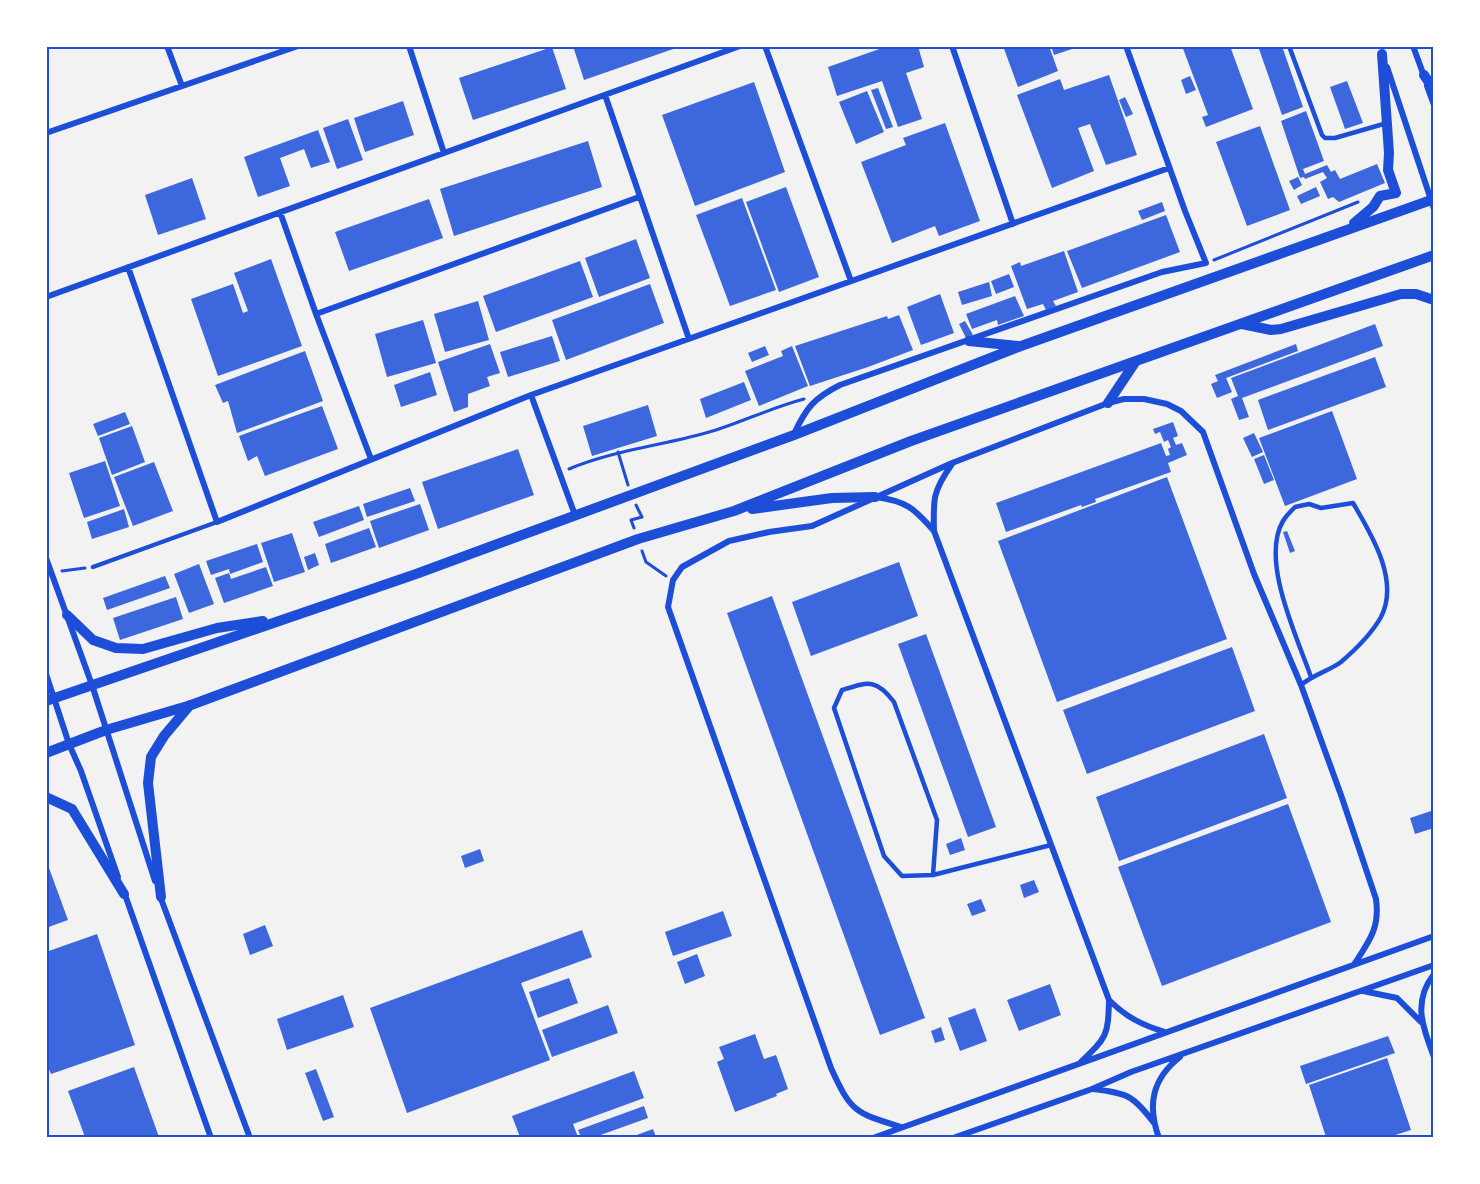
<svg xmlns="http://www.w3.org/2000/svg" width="1480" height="1184" viewBox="0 0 1480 1184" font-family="Lato,sans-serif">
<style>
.building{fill:#3d67dc}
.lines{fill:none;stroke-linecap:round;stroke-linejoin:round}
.path{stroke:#1d4ed8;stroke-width:3}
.service{stroke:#1d4ed8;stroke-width:4.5}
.minor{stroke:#1d4ed8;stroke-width:6}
.tertiary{stroke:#1d4ed8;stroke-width:10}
.neatline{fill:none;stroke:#1d4ed8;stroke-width:2}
</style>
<rect width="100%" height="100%" fill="#f2f2f2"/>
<path class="building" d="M573,46h106v1l-95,33z
M888,46h30l6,21 -18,6 16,46 -24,8 -16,-46 -45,15 -9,-29z
M1003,46h46l9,25 -40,16z
M1051,46h20l1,3 -18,6z
M1182,46h48l23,63 -47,18 -4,-10 6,-2z
M1258,46h24l21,61 -21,8z
M552,47l14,42 -93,31 -14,-42z
M1109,75l28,80 -31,10 -16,-41 -12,4 16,43 -42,17 -35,-93 43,-16 4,11z
M1190,76l6,14 -10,4 -5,-14z
M1347,81l16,42 -18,6 -15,-42z
M754,82l31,90 -90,34 -33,-91z
M878,88l15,39 -7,2 -15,-39z
M867,91l17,41 -28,12 -17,-42z
M1125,97l8,17 -7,3 -7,-17z
M403,101l11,34 -49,17 -11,-34z
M1306,111l18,50 -21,8 2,5 22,-9 4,7 4,-2 5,9 37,-15 8,19 -46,19 -6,-5 -5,2 -8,-17 7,-4 -4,-6 -18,7 -1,-2 -4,1 -19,-57z
M348,119l15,41 -26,9 -14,-41z
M945,123l35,98 -41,15 -4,-10 -43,17 -31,-81 45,-17 -3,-7z
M1260,126l30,84 -43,16 -31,-84z
M318,130l12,32 -19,6 -7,-19 -24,9 10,28 -32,11 -14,-40z
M588,141l14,46 -148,49 -14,-47z
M1298,177l4,8 -8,5 -5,-9z
M192,178l14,41 -48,16 -13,-40z
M786,187l33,90 -40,15 -33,-90z
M1316,187l4,9 -19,8 -4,-8z
M742,198l34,92 -46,16 -34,-91z
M429,199l14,39 -94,33 -14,-39z
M1162,202l3,9 -23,9 -4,-9z
M1166,215l14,37 -98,36 -15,-37z
M636,239l14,39 -51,19 -14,-39z
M1064,251l14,41 -25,9 3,5 -10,4 -3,-6 -16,5 -16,-43 9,-4 1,4z
M271,259l31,87 -84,30 -27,-77 42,-15 10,29 5,-2 -14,-38z
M580,261l13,36 -97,35 -13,-36z
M1009,274l5,13 -18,7 -5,-13z
M989,282l3,14 -30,9 -4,-13z
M650,284l14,39 -98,37 -14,-40z
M940,294l14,39 -33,12 -14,-38z
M1015,296l9,20 -26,9 -1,-5 -25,9 -6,-15z
M478,301l11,39 -44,12 -11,-38z
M899,315l14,35 -45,17 -58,19 -15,-40 92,-30 1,3z
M423,320l13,43 -49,14 -12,-43z
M965,321l8,14 -7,3 -7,-14z
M1375,324l8,22 -141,52 7,19 -10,3 -8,-21 7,-3 -7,-18z
M552,336l8,25 -52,16 -8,-25z
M490,344l10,29 -13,4 3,9 -22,8v13l-14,5 -16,-50z
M1296,344l2,7 -72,27 6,14 -15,6 -6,-14 7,-3 -3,-6z
M765,346l4,9 -17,7 -4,-9z
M792,346l16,40 -49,20 -14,-35 38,-15 -2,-5z
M305,351l18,50 -86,32 -9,-32 -5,2 -8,-18z
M1375,357l11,30 -118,43 -10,-30z
M430,372l7,23 -36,12 -7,-22z
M744,382l7,18 -45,18 -6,-19z
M648,405l9,31 -65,20 -9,-30z
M322,406l16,43 -73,27 -8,-20 -9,5 -9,-25z
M1332,411l25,68 -72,27 -26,-68z
M125,412l5,12 -32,12 -5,-12z
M1173,422l5,14 -5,2 3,7 6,-2 5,12 -19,8 3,9 -76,27 1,3 -14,5 -1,-2 -75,27 -10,-29 165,-60 5,13 4,-1 -2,-6 3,-2 -3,-7 -4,2 -4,-10 -5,2 -2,-5z
M132,426l13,36 -33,13 -13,-37z
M1254,433l9,19 -11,5 -9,-19z
M518,449l16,46 -96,34 -16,-47z
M1264,455l10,25 -10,4 -10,-25z
M105,461l15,45 -36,12 -15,-45z
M154,462l19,49 -40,15 -19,-49z
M1167,477l60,162 -170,63 -59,-161z
M410,488l5,13 -48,16 -4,-13z
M420,504l9,26 -50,18 -9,-27z
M359,506l5,14 -45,17 -6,-15z
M124,509l5,18 -37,12 -5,-17z
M369,528l7,19 -45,16 -6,-19z
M1287,531l8,20 -5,2 -7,-21z
M292,533l13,39 -31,10 -13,-39z
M257,544l6,18 -33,12 -1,-5 -18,6 -5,-14z
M315,553l4,12 -11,5 -4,-13z
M899,562l19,54 -107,40 -19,-54z
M199,564l15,40 -25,9 -15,-39z
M266,567l7,19 -49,17 -9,-25 14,-5 2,6z
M165,576l5,12 -63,22 -4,-12z
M772,596l153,422 -45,17 -153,-422z
M176,597l7,22 -63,21 -7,-22z
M926,634l70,193 -28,10 -70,-193z
M1232,647l23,64 -168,63 -24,-64z
M1264,734l23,64 -168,63 -23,-64z
M1288,804l43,118 -169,64 -44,-119z
M1434,810v18l-19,6 -5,-16z
M961,838l4,12 -15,5 -4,-11z
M480,849l4,12 -19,7 -4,-12z
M49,868l19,52 -22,8v-59z
M1034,880l5,12 -15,6 -4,-13z
M981,899l5,12 -14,5 -5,-12z
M723,911l9,25 -59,20 -8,-24z
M265,925l8,21 -23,9 -7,-21z
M582,930l10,27 -71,26 29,77 -143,53 -37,-105z
M97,934l38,111 -84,29 -5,-11v-111z
M697,954l8,22 -20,8 -8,-22z
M569,978l9,25 -40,15 -9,-26z
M1050,984l11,31 -42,16 -12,-31z
M343,995l11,32 -67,23 -10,-31z
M608,1005l10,28 -66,24 -10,-27z
M975,1008l12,33 -27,10 -12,-33z
M941,1027l4,13 -10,3 -4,-12z
M755,1034l9,25 12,-4 12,34 -12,5 1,2 -42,16 -18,-50 7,-3 -5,-12z
M1388,1036l7,17 -89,31 -6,-18z
M1387,1058l24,72 -22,7h-63l-17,-52z
M134,1067l25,70h-74l-17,-46z
M316,1069l18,48 -11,4 -18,-48z
M634,1071l10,27 -71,26 5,13h-58l-8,-21z
M644,1106l4,12 -53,19h-14l-3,-7z
M653,1129l3,8h-25z"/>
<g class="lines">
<path class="path" d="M1214,260l144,-58
M618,452l10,33
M569,469c48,-20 99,-24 147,-39 30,-10 58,-23 88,-31
M634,528l-3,-8 11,-3 -6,-12
M642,551l4,11 20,14
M62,571l23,-3"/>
<path class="service" d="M1289,46l33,89 3,3h10l52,-15
M93,567l124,-45
M1301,685c13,-11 28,-14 40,-23 14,-12 31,-29 40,-45 19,-37 -10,-83 -28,-114l-32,5 -12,-4 -14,3c-4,4 -9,9 -12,14 -23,39 14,116 28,156
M933,875l4,-55 -43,-118c-18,-24 -26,-20 -52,-12l-8,18 50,148 18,20 31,-1 118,-30"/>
<path class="minor" d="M167,46l15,40
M409,46l35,107
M765,46l86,235
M952,46l61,178
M1413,46l11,30
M1387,67l47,142
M1427,86l7,19
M605,95l84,244
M46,133l252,-87
M280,212l36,102 55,145
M128,267l89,255 314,-127 638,-227
M46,297l694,-251
M316,314l323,-117
M531,395l44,120
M794,434c12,-26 20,-36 46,-49l322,-113 44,-9 -21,-52 -59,-165
M952,464c-19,27 -19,34 -18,67l175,469c-1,36 -2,37 -28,62
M876,497c30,4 38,11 58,34
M46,558l46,127 63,196
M46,674l23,70 12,27 37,106
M124,892l87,246
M160,896l90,242
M1434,974c-22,28 -11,54 0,83
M1363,991l34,7 24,24
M1109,1000c17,17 33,25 56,32
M1093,1089c34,4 40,6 61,34
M901,1127c-46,-14 -50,-15 -70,-59l-163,-461 5,-27 9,-13 47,-26 40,-9 43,-6 140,-63 156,-60 16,-4h20l23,5 14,7 22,21 51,142 47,111 40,110 35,104c4,28 -6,41 -21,64
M873,1138l561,-202
M953,1138l139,-49 39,-17 303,-107
M1159,1138c-12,-33 -7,-59 21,-81"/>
<path class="tertiary" d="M1424,75l10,15
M1354,223l19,-16 7,-11 16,-3 -8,-23 1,-17 -7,-99
M1242,324l29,6 10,-1 120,-35h15l18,6
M969,341l49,5
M1108,403l28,-42
M752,509l80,-11 43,-1
M67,615l26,25 23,8 27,1 74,-21 46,-7
M46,701l370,-127 378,-139 227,-89 413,-147
M46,753l60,-23 85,-25 447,-166 96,-28 177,-70 523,-186
M46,797l26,12 52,85
M161,897l-13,-114 3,-26 13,-21 26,-31"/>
</g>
<rect width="1480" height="1184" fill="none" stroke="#ffffff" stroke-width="96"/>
<rect x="48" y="48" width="1384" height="1088" class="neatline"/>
</svg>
